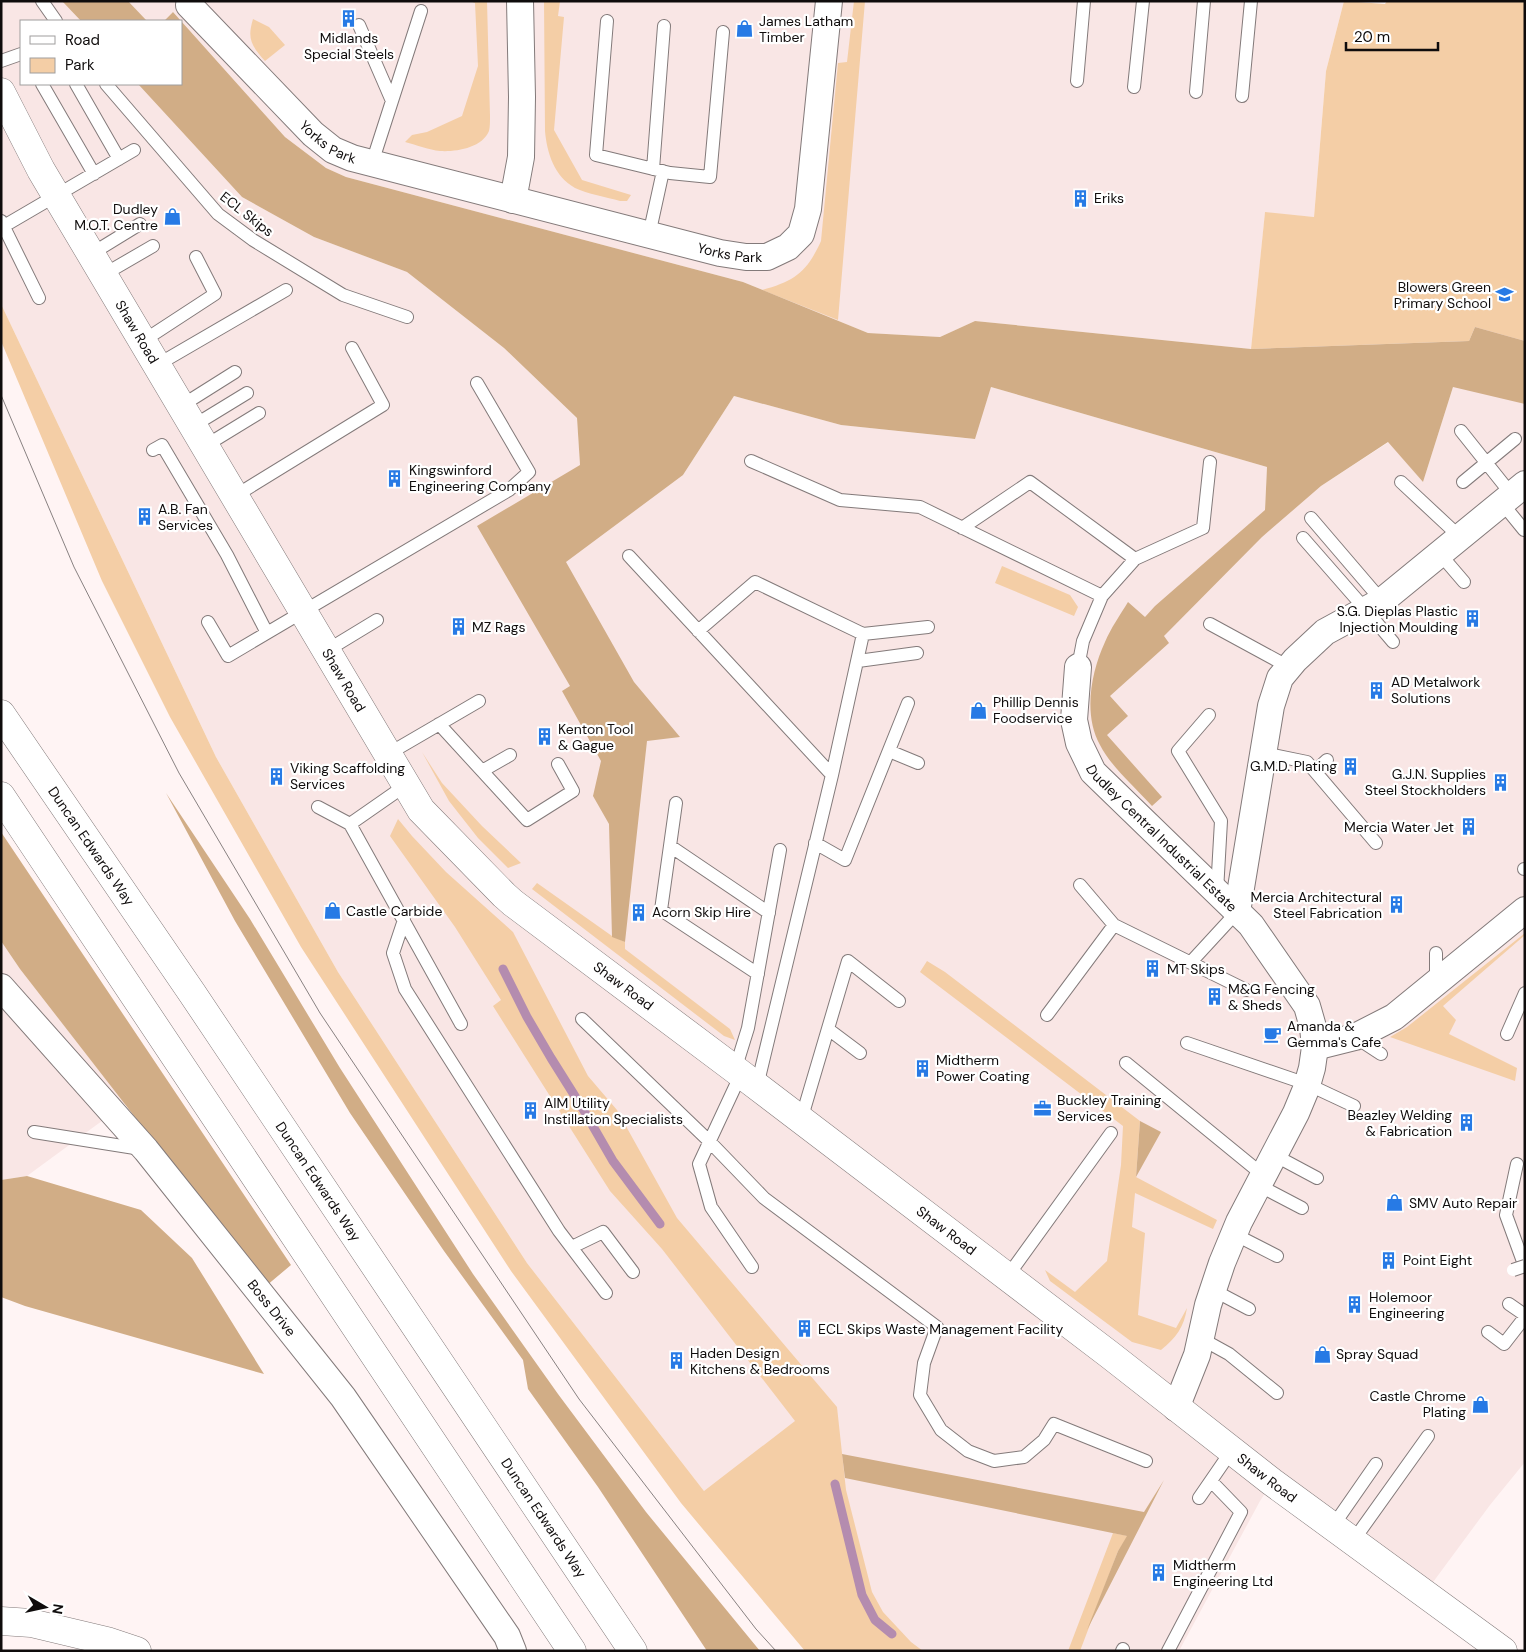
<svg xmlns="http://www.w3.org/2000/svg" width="1526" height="1652" viewBox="0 0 1526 1652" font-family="'DM Sans',sans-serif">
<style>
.built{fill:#f9e6e5}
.green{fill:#f4cea6}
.forest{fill:#d1ad86}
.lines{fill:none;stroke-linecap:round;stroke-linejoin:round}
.stream{stroke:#b48caf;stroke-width:9}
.service-casing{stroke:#837a7a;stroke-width:14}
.minor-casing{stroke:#837a7a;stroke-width:28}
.tertiary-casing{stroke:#837a7a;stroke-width:29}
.trunk-casing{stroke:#837a7a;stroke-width:29}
.service{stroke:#fff;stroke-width:12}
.minor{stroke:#fff;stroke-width:26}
.tertiary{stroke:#fff;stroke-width:28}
.trunk{stroke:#fff;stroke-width:28}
.tram{stroke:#888181;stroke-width:1}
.service-bridge-casing{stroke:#837a7a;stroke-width:14;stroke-linecap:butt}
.service-bridge{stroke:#fff;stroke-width:12}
.labels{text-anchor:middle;stroke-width:4.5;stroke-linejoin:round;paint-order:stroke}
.poi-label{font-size:14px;fill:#0f0c0c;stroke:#fff;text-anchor:start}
.street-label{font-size:14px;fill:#0f0c0c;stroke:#fff}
</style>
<rect width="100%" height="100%" fill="#fff4f4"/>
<path class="built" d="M1,1h61l19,20h-60v63h117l104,113 72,40 93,35 97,76 73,70 3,47 103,10 51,-79 107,29 133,14 17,-52 276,80 -2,43 12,13 44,-37 68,-44 34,40 30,-95 22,-60 50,-163v1298l-35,43 -65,88 -153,-111 -12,19 -81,150h-365l-110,-160 -177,-228 -189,-291 -122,-215 -215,-453z
M128,1h1216l-18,70 -12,146 -49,-4 -14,136 -276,-28 -35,16 -72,-4 -125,-51 -397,-105 -20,-9 -41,-31 -112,-125 -9,9h-17z
M1,941l19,28 105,135 -98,72 -26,4z"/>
<path class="green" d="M470,1h17l3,115c0,5 0,11 -1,15 -7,17 -33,21 -49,20 -11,-1 -23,-6 -35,-9l7,-7 15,-3 35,-16 16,-50 -3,-63z
M544,1h16l-2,15 6,1 -10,113 28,50 49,15 -4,6h-7c-13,-4 -33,-7 -45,-13 -21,-12 -28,-35 -30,-57z
M854,1h11l-27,319 -76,-30c33,-9 45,-18 59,-49l17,-178 9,-1z
M1344,1l41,3 2,-3h138v340l-50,-14 -6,14 -218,8 14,-137 49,5 12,-146z
M253,19l16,8 16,18 -20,16c-14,-16 -18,-22 -12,-42z
M1,304l215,453 122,215 189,291 177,228 91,-70 -133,-172 -52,-58 -117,-185 8,-6 -46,-73 -65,-91 8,-17 14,17 34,36 67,60 75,144 29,34 60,108 160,189 9,83 26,102 11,20 28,30 12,9h-118l-124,-148 -170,-232 -210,-324 -131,-230 -68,-136 -101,-240z
M1002,566l68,29 8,12 -4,9 -79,-33z
M422,752l20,31 40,43 39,37 -13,5 -30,-30 -29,-37z
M537,883l75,53 13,6v7l105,80 5,11 -11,-4 -192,-147z
M1525,933v2l-82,71 13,14 -7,14 68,34 -2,13 -125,-44 17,-10z
M927,961l18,11 195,149 -4,56 81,43 -4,9 -78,-36 -3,34 13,6 -7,82 38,13 11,-20c-3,19 -11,30 -26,42l-29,-8 -82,-61 -5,-11 30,22 32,-31 14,-96 2,-39 -203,-154z
M1113,1533l15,3 -10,15 -38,100h-12z"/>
<path class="forest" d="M62,1h66l19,20h-66z
M173,12l112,125 41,31 20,9 397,105 125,51 72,4 35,-16 276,28 218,-8 6,-14 50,14v63l-72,-17 -30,95 -35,-40 -67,44 -59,51 -98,99 5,7 -59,53 18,20 -21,19 55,62 -10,9c-17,-19 -40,-38 -52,-61 -17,-30 -9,-73 5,-103 6,-14 15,-27 23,-40l17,15 10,-11 110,-96 2,-43 -276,-80 -16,52 -134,-14 -107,-29 -51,79 -117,87 68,120 46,55 -33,4 -22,201 -13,-5 -3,-113 -16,-28 8,-35 -39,-70 8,-5 -93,-160 103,-61 -3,-47 -73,-70 -97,-76 -93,-35 -72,-40 -104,-113h43v-63h-17z
M166,793l84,126 90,149 133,206 85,120 88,118 114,139h-53l-109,-164 -70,-98 -5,-29 -79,-109 -94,-138 -115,-192z
M1,832l290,433 -25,21 -246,-317 -19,-28z
M1140,1121l21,11 -25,45z
M27,1176l114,34 51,48 72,116 -239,-68 -24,-9v-117z
M842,1454l302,58 20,-32 -77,150 31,-79 9,-15 -282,-58z"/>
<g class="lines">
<path class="stream" d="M503,969l24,48 24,41 32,51 30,52 47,63
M835,1484l27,111 13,25 17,14"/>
<defs>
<path id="service" d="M42,1l14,20
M607,21l-11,134 74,18 40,4 13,-145
M359,25l33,76
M1,61l20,-7
M1077,81l7,-80
M42,84l52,90
M76,84l43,75
M106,84l112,130 35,26 90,55 64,22
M1134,87l9,-86
M1196,92l8,-91
M1242,96l9,-95
M372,163l49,-152
M653,169l11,-143
M1,221l38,77
M4,226l130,-76
M649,235l14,-64
M91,254l49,-30
M103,275l50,-29
M143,341l72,-47 -19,-37
M157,365l129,-75
M181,406l54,-34
M193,426l54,-33
M1461,431l51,64
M205,446l54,-33
M153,450l9,-5 65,110 40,78
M751,461l89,39 80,7 182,89 -19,45 -5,26
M1401,482l59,55
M1463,482l52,-43
M235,496l148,-91 -31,-57
M1502,503l22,27
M1311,518l71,83
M962,528l68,-46 105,77
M1303,538l63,72 27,32
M1440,554l24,28
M629,556l203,219
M1102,596l33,-37 68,-31 7,-66
M208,622l20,34 281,-166 20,-18 -52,-89
M1210,624l79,43
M698,631l57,-49 108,52
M326,651l51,-31
M858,661l59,-8
M1209,715l-31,36 43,70 -4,70
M439,724l88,96 46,-29 -15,-27
M889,751l29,12
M1263,753l44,9 69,81
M388,754l91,-53
M482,771l28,-16
M1315,771l12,-11
M406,785l-56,39 111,200
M676,803l-15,107 97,64
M318,807l32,17
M815,843l30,17 63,-157
M670,846l99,67
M1524,869h1
M1080,885l34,40 132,65
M404,920l-11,33 12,36 154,242 47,62
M1191,962l46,-50
M1436,981v-28
M1047,1015l67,-90
M582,1019l127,122 55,57 173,129 -13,36 -4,32 21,35 27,21 26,10 30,-4 20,-17 10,-16 92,37
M828,1029l32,24
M1507,1034l18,-41
M1355,1037l26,17
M1187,1043l120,41 47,22
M1126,1063l137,112
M735,1070l13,-42 32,-178
M741,1074l-42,90 12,43 41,60
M757,1086l75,-311 31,-141 65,-7
M801,1120l47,-159 51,40
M34,1132l107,17
M1274,1155l43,23
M1517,1164l-11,51 19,52
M1258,1185l44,23
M1234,1234l43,22
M572,1247l31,-15 30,40
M1007,1277l104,-144
M1213,1290l36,19
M1509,1304l16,11
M1488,1332l16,12 21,-27
M1200,1338l29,16 48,39
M1199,1498l33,-48
M1333,1526l43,-62
M1353,1541l75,-105
M1122,1651l1,-2
M1168,1651l73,-139 -30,-31"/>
<g id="minor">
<path id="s1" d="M189,5l124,129 20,16 19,8 368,95 26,4h21l21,-10 13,-13 7,-25 21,-208"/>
<path d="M513,200l8,-43 1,-60 -2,-96"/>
<path id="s2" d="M1078,667l-4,53 5,23 14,29 158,153 56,81 6,21 2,20 -3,21 -6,21 -10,24 -57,109 -17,41 -14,42 -11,50 -21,53"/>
<path d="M1237,912l34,-206 9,-28 15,-18 30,-28 57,-31 143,-117"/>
<path id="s3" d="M1,987l145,163 197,247 164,239 6,15"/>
<path d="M1315,1047l40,-10 39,-20 131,-107"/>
</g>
<g id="tertiary">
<path id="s4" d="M1,92l40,78 16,27 364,613 83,85 9,8 228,171 369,281 162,127 231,169"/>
<path d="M1,1621l30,2 76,18 30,10"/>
</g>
<g id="trunk">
<path id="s5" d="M1,714l191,279 441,658"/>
<path d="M1,796l571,855"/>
</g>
</defs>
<use href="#service" class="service-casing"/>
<use href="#minor" class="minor-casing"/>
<use href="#tertiary" class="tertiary-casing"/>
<use href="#trunk" class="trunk-casing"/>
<use href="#service" class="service"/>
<use href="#minor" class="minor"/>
<use href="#tertiary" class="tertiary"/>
<use href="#trunk" class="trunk"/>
<path class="tram" d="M1,395l73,172 105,206 141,240 259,386 177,230 20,22"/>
<defs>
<path id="service-bridge" d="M1513,1270l12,-4"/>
</defs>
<use href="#service-bridge" class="service-bridge-casing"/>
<use href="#service-bridge" class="service-bridge"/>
</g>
<defs>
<symbol id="building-bare" viewBox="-9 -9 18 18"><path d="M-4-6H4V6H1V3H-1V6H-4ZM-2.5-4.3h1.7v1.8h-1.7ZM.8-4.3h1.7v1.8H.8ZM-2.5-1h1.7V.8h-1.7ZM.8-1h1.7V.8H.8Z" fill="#277ae5" stroke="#fff" stroke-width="2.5" paint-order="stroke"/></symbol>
<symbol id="shop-bare" viewBox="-9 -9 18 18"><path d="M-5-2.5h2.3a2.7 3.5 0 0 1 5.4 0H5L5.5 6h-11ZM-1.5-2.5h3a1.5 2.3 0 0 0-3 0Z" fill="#277ae5" stroke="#fff" stroke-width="2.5" paint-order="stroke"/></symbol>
<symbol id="school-bare" viewBox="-9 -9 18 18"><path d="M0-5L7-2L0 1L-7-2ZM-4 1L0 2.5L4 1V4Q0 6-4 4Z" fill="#277ae5" stroke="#fff" stroke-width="2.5" paint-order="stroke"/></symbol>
<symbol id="cafe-bare" viewBox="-9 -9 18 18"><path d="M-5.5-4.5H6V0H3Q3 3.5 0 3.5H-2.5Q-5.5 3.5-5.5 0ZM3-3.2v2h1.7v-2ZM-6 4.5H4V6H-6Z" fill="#277ae5" stroke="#fff" stroke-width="2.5" paint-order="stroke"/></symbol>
<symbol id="office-bare" viewBox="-9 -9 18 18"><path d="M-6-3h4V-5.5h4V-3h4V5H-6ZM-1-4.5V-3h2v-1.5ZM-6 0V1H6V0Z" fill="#277ae5" stroke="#fff" stroke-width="2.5" paint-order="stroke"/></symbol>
</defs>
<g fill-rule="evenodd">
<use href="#building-bare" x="336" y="6" width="25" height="25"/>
<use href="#shop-bare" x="732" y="16" width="25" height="25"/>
<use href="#building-bare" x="1068" y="186" width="25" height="25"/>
<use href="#shop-bare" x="160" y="204" width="25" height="25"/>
<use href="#school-bare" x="1492" y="282" width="25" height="25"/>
<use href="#building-bare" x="382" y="466" width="25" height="25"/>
<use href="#building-bare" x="132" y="504" width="25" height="25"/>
<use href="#building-bare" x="1460" y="606" width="25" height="25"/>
<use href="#building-bare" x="446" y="614" width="25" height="25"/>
<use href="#building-bare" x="1364" y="678" width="25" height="25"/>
<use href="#shop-bare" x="966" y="698" width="25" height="25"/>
<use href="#building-bare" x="532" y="724" width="25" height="25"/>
<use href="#building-bare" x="1338" y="754" width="25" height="25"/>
<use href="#building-bare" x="264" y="764" width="25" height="25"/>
<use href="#building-bare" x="1488" y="770" width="25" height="25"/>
<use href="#building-bare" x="1456" y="814" width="25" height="25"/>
<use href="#building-bare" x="1384" y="892" width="25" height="25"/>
<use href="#shop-bare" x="320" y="898" width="25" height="25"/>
<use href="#building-bare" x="626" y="900" width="25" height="25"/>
<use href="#building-bare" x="1140" y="956" width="25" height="25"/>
<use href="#building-bare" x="1202" y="984" width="25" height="25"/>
<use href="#cafe-bare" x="1260" y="1022" width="25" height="25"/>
<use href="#building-bare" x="910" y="1056" width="25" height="25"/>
<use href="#office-bare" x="1030" y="1096" width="25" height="25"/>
<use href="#building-bare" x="518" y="1098" width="25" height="25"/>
<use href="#building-bare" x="1454" y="1110" width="25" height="25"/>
<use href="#shop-bare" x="1382" y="1190" width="25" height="25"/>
<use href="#building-bare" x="1376" y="1248" width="25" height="25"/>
<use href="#building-bare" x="1342" y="1292" width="25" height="25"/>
<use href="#building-bare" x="792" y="1316" width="25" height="25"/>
<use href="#shop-bare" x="1310" y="1342" width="25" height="25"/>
<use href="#building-bare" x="664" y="1348" width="25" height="25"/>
<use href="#shop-bare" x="1468" y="1392" width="25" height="25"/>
<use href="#building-bare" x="1146" y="1560" width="25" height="25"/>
</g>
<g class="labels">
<g class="poi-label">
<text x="759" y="26">James Latham<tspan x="759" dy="16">Timber</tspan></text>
<text x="349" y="43" text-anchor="middle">Midlands<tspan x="349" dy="16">Special Steels</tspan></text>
<text x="1094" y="203">Eriks</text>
<text x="158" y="214" text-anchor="end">Dudley<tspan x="158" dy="16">M.O.T. Centre</tspan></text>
<text x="1491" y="292" text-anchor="end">Blowers Green<tspan x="1491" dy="16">Primary School</tspan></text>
<text x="409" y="475">Kingswinford<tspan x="409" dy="16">Engineering Company</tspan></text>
<text x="158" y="514">A.B. Fan<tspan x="158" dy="16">Services</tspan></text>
<text x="1458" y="616" text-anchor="end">S.G. Dieplas Plastic<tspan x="1458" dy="16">Injection Moulding</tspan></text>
<text x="472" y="632">MZ Rags</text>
<text x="1391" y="687">AD Metalwork<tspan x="1391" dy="16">Solutions</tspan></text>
<text x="993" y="707">Phillip Dennis<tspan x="993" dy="16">Foodservice</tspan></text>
<text x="558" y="734">Kenton Tool<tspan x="558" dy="16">&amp; Gague</tspan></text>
<text x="1337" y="771" text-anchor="end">G.M.D. Plating</text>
<text x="290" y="773">Viking Scaffolding<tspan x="290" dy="16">Services</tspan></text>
<text x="1486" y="779" text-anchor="end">G.J.N. Supplies<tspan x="1486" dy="16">Steel Stockholders</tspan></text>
<text x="1454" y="832" text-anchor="end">Mercia Water Jet</text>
<text x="1382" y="902" text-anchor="end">Mercia Architectural<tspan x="1382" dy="16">Steel Fabrication</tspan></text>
<text x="346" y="916">Castle Carbide</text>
<text x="652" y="917">Acorn Skip Hire</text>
<text x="1167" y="974">MT Skips</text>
<text x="1228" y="994">M&amp;G Fencing<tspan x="1228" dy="16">&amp; Sheds</tspan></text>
<text x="1287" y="1031">Amanda &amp;<tspan x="1287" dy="16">Gemma's Cafe</tspan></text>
<text x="936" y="1065">Midtherm<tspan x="936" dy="16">Power Coating</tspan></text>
<text x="1057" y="1105">Buckley Training<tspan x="1057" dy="16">Services</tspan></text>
<text x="544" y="1108">AIM Utility<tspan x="544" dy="16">Instillation Specialists</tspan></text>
<text x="1452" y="1120" text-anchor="end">Beazley Welding<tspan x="1452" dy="16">&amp; Fabrication</tspan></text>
<text x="1409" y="1208">SMV Auto Repair</text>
<text x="1403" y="1265">Point Eight</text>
<text x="1369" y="1302">Holemoor<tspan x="1369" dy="16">Engineering</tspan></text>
<text x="818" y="1334">ECL Skips Waste Management Facility</text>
<text x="690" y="1358">Haden Design<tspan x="690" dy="16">Kitchens &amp; Bedrooms</tspan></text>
<text x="1336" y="1359">Spray Squad</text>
<text x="1466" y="1401" text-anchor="end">Castle Chrome<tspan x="1466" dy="16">Plating</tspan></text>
<text x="1173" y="1570">Midtherm<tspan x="1173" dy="16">Engineering Ltd</tspan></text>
</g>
<g class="street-label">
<text dy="5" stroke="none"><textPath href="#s1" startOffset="196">Yorks Park</textPath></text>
<text transform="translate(247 214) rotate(38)" y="5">ECL Skips</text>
<text dy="5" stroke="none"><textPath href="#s1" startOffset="615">Yorks Park</textPath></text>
<text dy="5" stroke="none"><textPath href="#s4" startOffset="276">Shaw Road</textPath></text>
<text dy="5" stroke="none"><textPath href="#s4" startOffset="681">Shaw Road</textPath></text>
<text dy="5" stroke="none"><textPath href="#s2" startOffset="204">Dudley Central Industrial Estate</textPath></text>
<text dy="5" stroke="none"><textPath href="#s5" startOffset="160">Duncan Edwards Way</textPath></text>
<text dy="5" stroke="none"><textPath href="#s4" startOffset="1101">Shaw Road</textPath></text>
<text dy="5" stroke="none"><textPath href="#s5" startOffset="565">Duncan Edwards Way</textPath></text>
<text dy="5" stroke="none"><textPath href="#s4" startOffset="1506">Shaw Road</textPath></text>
<text dy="5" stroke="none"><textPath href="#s3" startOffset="420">Boss Drive</textPath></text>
<text dy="5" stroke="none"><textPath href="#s4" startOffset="1911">Shaw Road</textPath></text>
<text dy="5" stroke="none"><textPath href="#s5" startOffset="970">Duncan Edwards Way</textPath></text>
</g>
</g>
<rect width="1526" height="1652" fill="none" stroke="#0f0c0c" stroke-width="5"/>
<rect x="20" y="20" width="162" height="65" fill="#ffffff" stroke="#9f9e9e"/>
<rect x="30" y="36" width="25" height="8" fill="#ffffff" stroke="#9f9e9e"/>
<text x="65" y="45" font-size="15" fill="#0f0c0c">Road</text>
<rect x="30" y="58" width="25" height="15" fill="#f4cea6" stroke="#9f9e9e"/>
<text x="65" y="70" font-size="15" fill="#0f0c0c">Park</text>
<g transform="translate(45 1607) rotate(99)" stroke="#ffffff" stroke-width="4" paint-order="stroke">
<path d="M0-4L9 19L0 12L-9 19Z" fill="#0f0c0c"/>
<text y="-8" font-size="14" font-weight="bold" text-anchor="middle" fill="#0f0c0c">N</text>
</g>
<path d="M1346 42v8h92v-8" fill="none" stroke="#0f0c0c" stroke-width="2.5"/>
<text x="1354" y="42" font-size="15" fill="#0f0c0c" stroke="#ffffff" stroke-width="4" paint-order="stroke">20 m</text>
</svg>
